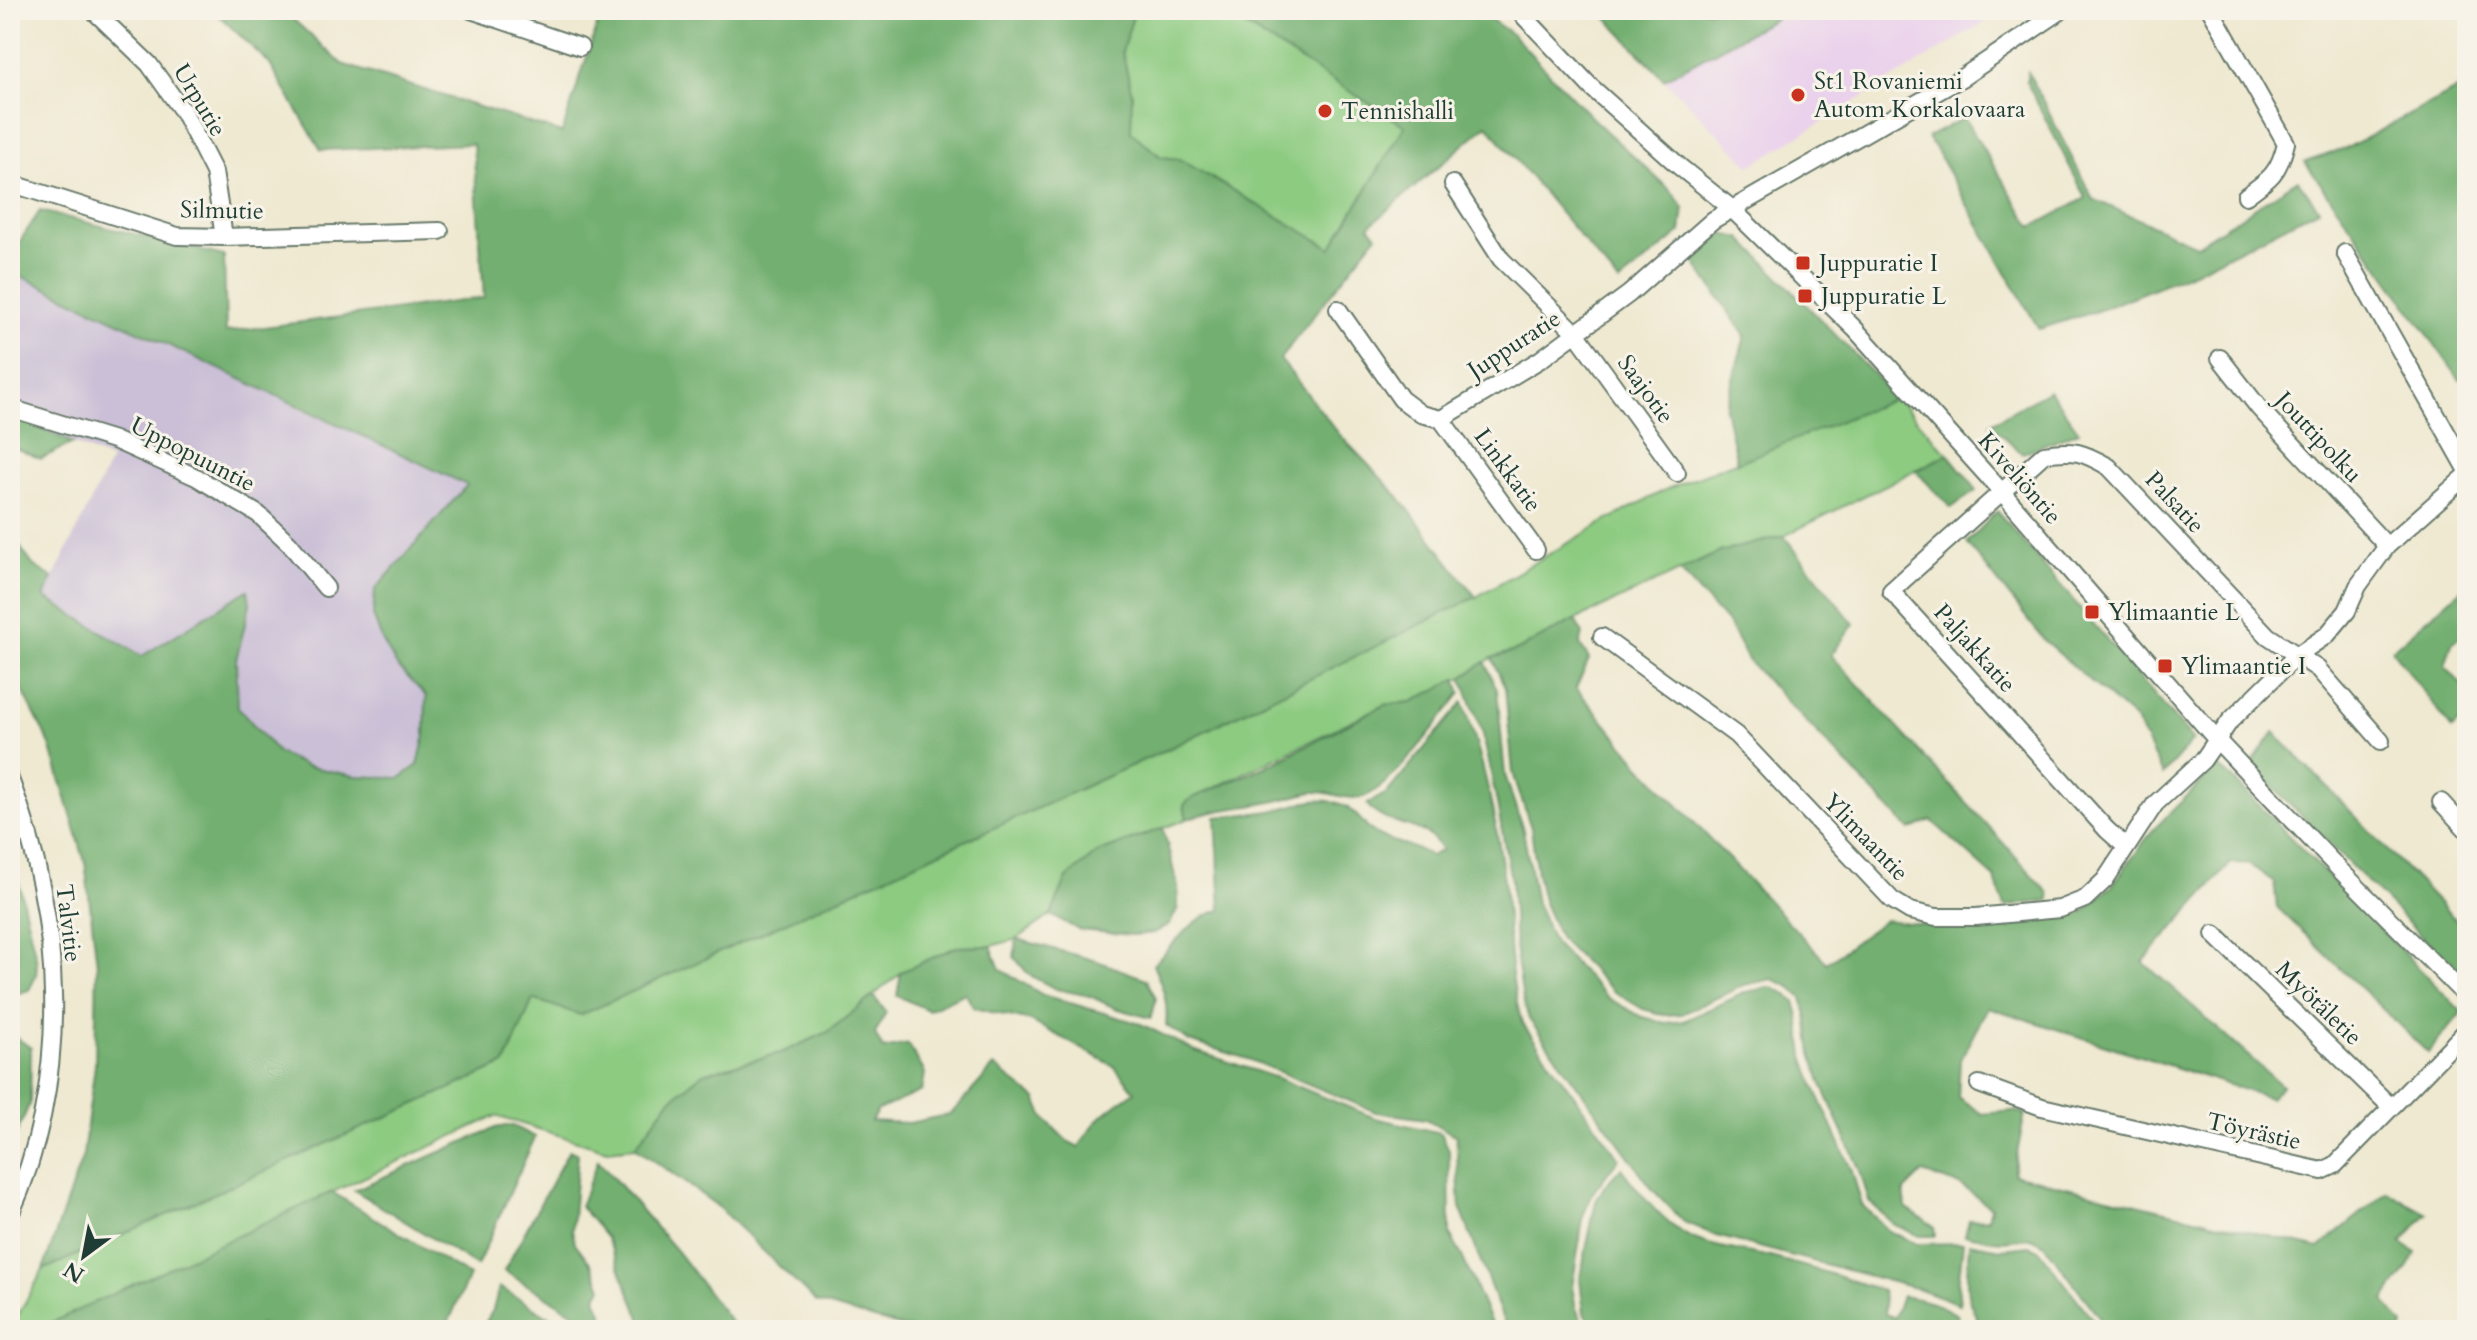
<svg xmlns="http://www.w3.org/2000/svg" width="2477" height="1340" viewBox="0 0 2477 1340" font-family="Cardo,serif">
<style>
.built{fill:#ead1ec}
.industrial{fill:#cabfd6}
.green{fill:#8dcb81;stroke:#56845a;stroke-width:2}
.forest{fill:#72af6f;stroke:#487652;stroke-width:2}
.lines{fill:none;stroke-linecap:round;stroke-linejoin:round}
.minor-casing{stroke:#68796b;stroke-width:20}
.minor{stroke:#fff;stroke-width:16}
.poi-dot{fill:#c8321e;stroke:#f7f3e8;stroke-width:3}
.labels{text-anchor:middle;stroke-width:6;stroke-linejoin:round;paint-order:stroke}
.poi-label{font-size:24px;fill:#1f3d34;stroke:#f7f3e8;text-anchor:start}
.street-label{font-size:24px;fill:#1f3d34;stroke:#f7f3e8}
</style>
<rect width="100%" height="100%" fill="#f7f3e8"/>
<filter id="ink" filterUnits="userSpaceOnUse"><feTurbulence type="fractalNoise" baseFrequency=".0125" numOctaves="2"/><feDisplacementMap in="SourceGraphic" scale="16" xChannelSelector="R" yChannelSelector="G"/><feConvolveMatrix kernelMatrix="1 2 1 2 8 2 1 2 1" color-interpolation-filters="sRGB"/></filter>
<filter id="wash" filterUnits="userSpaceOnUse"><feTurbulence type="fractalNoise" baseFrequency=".006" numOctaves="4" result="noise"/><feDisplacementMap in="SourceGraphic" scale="32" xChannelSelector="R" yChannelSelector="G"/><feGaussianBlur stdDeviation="1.8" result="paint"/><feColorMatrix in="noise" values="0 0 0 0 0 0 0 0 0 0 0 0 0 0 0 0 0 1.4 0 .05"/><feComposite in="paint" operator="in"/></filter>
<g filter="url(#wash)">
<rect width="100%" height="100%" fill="#efe9d1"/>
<path class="built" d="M1791,10h214l-255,156 -86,-87z"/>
<path class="industrial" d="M11,270l456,215 -92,105 22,76 29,30 -1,39 -7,30 -18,13 -45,-2 -49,-10 -28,-13 -40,-46 -2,-47 14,-56 -108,52 -98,-59 67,-137 -101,-45z"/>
<path class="green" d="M1135,10h97l9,13 164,103 -74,122 -152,-89 -18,-2 -30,-25 1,-38 -10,-43z
M1897,398l51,56 -164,82 -64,16 -145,68 -57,30 -26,8 -30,20 -50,24 -28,3 -193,94 -7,6 3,14 -90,34 -30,25 -16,37 -34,24 -26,7 -35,1 -55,26 -73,59 -47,21 -77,20 -34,27 -35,47 -28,3 -111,-34 -460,214h-26l33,-60 462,-206 28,-65 48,16 589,-267 306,-151 128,-75 63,-33z"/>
<path class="forest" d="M213,10h70l59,54 220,69 40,-123h533l-13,41 10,43 -1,38 30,25 18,2 152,89 74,-122 -164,-103 -9,-13h245l35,24 81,85 79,73 12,16 -3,24 -62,51 -132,-158 -118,101 8,9 -97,124 60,76 58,61 78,101 -306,151 -589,267 -48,-16 -28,65 -462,206 40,-115 12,-90 2,-100 -12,-103 -35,-117 -40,-80v-132l23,32 20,13 -9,19 98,59 106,-66 2,14 -14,56 2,47 40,46 28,13 49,10 45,2 18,-13 7,-30 1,-39 -29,-30 -15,-26 -9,-25 2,-25 92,-105 -457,-214v-15l30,-45 184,45 2,76 258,-34 -11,-154 -152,6 -52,-87z
M1599,10h192l-127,69z
M2028,72l65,127 103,46 102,-65 21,29 -123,62 -96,39 -61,19 -111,-192 36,-19 68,109 54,-29 -60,-117z
M2467,84v292l-7,4 -155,-218 42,-14z
M1723,234l18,4 156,160 -160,65 -12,-55 20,-72 -54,-79z
M2049,390l30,41 -57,22 -32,-29z
M10,415l63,28 -32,16 -31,-13z
M1948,454l29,36 -26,18 -35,-37z
M1997,511l196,229 -30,35 -27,-54 -91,-80 -78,-98z
M1784,536l70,88 -23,31 218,238 1,7 -45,7 -11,-30 -63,-57 -21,10 -161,-168 -20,-37 -49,-54 40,-19z
M2467,584v48l-15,11 -7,23 22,25v23l-15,15 -60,-79z
M1575,620l8,14 -3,11 9,14 -13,29 63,76 188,199 58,-43 76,9 59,-5 62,-11 29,-26 41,-56 65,-65 15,12 230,234 -34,41 -151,-146 -3,-25 -25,-18 -18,-1 -88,99 139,124 -12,12 -282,-91 -28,53 -2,37 24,17 31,-3 12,2 -12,61 306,74 68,-56 40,22 -26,29 16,10 -33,48 19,24 -1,5h-293l-64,-85 -13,-7 -31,3 -36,-6 4,-15 19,-1 3,-12 -31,-22 -38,-12 -18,18 2,17 28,19 1,9h-16l-26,-12 -24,-23 -10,-33 -37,-83 -10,-31 -5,-39 -5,-17 -13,-12 -17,-7 -28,6 -62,29 -17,1 -22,-6 -30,-18 -53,-52 -17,-38 -6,-27 -6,-46 -18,-55 -8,-85 -13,-30 26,-8z
M1485,662l12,28 8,85 18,55 13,73 18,40 54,55 32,18 25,7 19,-2 62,-29 25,-5 14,6 10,9 4,14 5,40 11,32 37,83 10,34 27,26 28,13 46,-1 -5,43 2,18 -41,-15 -202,-53 -33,-14 -30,-31 -125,-172 -6,-20 -8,-52 -4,-67 -14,-77 -14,-69 -21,-56z
M1456,679l5,14c-20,24 -70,96 -98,104 -17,4 -32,-6 -49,-5 -14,2 -28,7 -42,10 -29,6 -57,7 -85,17l-3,-14 6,-6 75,-32 119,-62 28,-3z
M1463,702c19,52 35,124 41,180 5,48 4,94 18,141l97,135 -25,33 -10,22 -12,74 4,22 11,21h-80l-47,-123 -4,-71 -30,-17 -50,-7 -128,-53 -59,-18 -23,-16c3,-23 -4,-40 -13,-60 21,-20 38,-48 68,-55l-5,-93c18,-2 37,-3 55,-6 24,-5 47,-17 72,-6 14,6 22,24 37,31 19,9 33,9 51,20l11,-6c-18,-33 -57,-19 -75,-46l20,-11z
M2274,732l193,200v43l-40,-33 -176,-177z
M1163,828l15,60v20l-9,17 -15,8 -22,2 -53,-5 -28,-15 16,-37 30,-25z
M10,845l27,117 -1,14 -7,14 -19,6z
M1017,939l80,22 49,18 10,19 -5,20 -36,-10 -25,-12 -34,-7 -27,-14 -15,-18z
M991,946l9,23 43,26 98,29 52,26 84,28 98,40 66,15 8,17 1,85 12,21 32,74h-582l-96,-28 -100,-97 -81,-58 35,-47 34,-27 77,-20 47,-21 45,-36 13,16 -11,22 8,15 25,-5 17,29 -3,18 -44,19 -7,11 38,2 42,-9 43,-48 42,33 8,19 23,23 12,6c18,-31 28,-36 56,-56l-21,-25 -83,-45 -57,-13 -9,-15 -37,17 -31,-14 4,-24 55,-25z
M10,1033l21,15 -1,55 -20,45z
M511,1125l24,12 -58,129 -123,-76 141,-62z
M569,1150l9,4 -6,76 3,13 16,21 11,23 -6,11 13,32h-7l-98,-59z
M598,1160l80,93 59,77h-92l-38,-92 -27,-32z
M1621,1168c14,19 31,41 49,56 30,25 65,24 100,33 38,10 76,21 113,34l2,23 9,4 8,-22c20,3 40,8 56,20l-5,9 -9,5h-347l-13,-17 -4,-34 16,-78 9,-16z
M332,1192l137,84 -24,54h-167l-16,-6 -12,6h-195l-7,-6z
M1969,1243l32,6 29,-3 10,5 61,79h-116c-24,-35 -18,-46 -16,-87z
M499,1287l73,43h-91l12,-20z"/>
</g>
<g filter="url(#ink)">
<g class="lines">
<defs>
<path id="minor" d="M93,10l56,54 35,49 30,59 10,65
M471,10l109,37
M1518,10l73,77 89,80 51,41 124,121 146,162 215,248 123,130 128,128
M2211,10l75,133c-7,30 -16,36 -40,53
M10,183l167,53 47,1 216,-6
M1453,184l48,75 75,74 101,140
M2345,253l122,216
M1338,309l63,90 20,15 20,5 100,-60 88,-65 84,-74 250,-143 99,-67
M2220,358l39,50 128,138
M10,408l104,32 82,37 62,37 31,29 37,45
M1441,419l95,131
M1602,637l134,98 156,165 18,11 26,6h40l84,-8 25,-10 20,-19 50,-76 48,-44 27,-39 66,-65 31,-21 20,-24 11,-25 29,-40 80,-71
M10,779c53,138 62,298 0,436
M2441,802l26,28
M2125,846l-18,-16 -216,-239 153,-137c30,-5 39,-2 65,13l159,169 50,33 63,72
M2214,934l176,172
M1979,1084l63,23 280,64 13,-6 132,-135"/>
</defs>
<use href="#minor" class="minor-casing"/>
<use href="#minor" class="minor"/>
</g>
</g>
<g class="poi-dot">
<circle cx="1798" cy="95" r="8"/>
<circle cx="1325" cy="111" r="8"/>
<rect x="1795" y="255" width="16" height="16" rx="4"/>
<rect x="1797" y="288" width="16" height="16" rx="4"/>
<rect x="2084" y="604" width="16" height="16" rx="4"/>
<rect x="2157" y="658" width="16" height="16" rx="4"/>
</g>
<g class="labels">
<g class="poi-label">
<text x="1814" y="89">St1 Rovaniemi<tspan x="1814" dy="28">Autom Korkalovaara</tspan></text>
<text x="1341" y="119">Tennishalli</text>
<text x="1819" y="271">Juppuratie I</text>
<text x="1821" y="304">Juppuratie L</text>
<text x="2108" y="620">Ylimaantie L</text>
<text x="2181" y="674">Ylimaantie I</text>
</g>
<g class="street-label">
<text transform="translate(200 100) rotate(59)" y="8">Urputie</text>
<text transform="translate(222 210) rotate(1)" y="8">Silmutie</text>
<text transform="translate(1514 344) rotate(-33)" y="8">Juppuratie</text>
<text transform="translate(1646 389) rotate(54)" y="8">Saajotie</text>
<text transform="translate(2319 437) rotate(47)" y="8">Jouttipolku</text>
<text transform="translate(193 454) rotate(27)" y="8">Uppopuuntie</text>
<text transform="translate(1508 470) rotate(54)" y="8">Linkkatie</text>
<text transform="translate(2020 478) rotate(49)" y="8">Kiveliöntie</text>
<text transform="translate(2175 502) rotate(47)" y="8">Palsatie</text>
<text transform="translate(1975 648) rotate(48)" y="8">Paljakkatie</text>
<text transform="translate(1866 837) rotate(46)" y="8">Ylimaantie</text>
<text transform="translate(69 923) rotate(83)" y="8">Talvitie</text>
<text transform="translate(2319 1003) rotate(44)" y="8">Myötäletie</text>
<text transform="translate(2254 1131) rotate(13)" y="8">Töyrästie</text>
</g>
</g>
<rect width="2477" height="1340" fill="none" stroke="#f7f3e8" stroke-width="40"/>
<g transform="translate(84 1256) rotate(212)" stroke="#f7f3e8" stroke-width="6" paint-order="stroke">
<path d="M0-6L14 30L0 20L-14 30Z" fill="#1f3d34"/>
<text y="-12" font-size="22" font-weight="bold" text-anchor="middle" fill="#1f3d34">N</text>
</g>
</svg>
